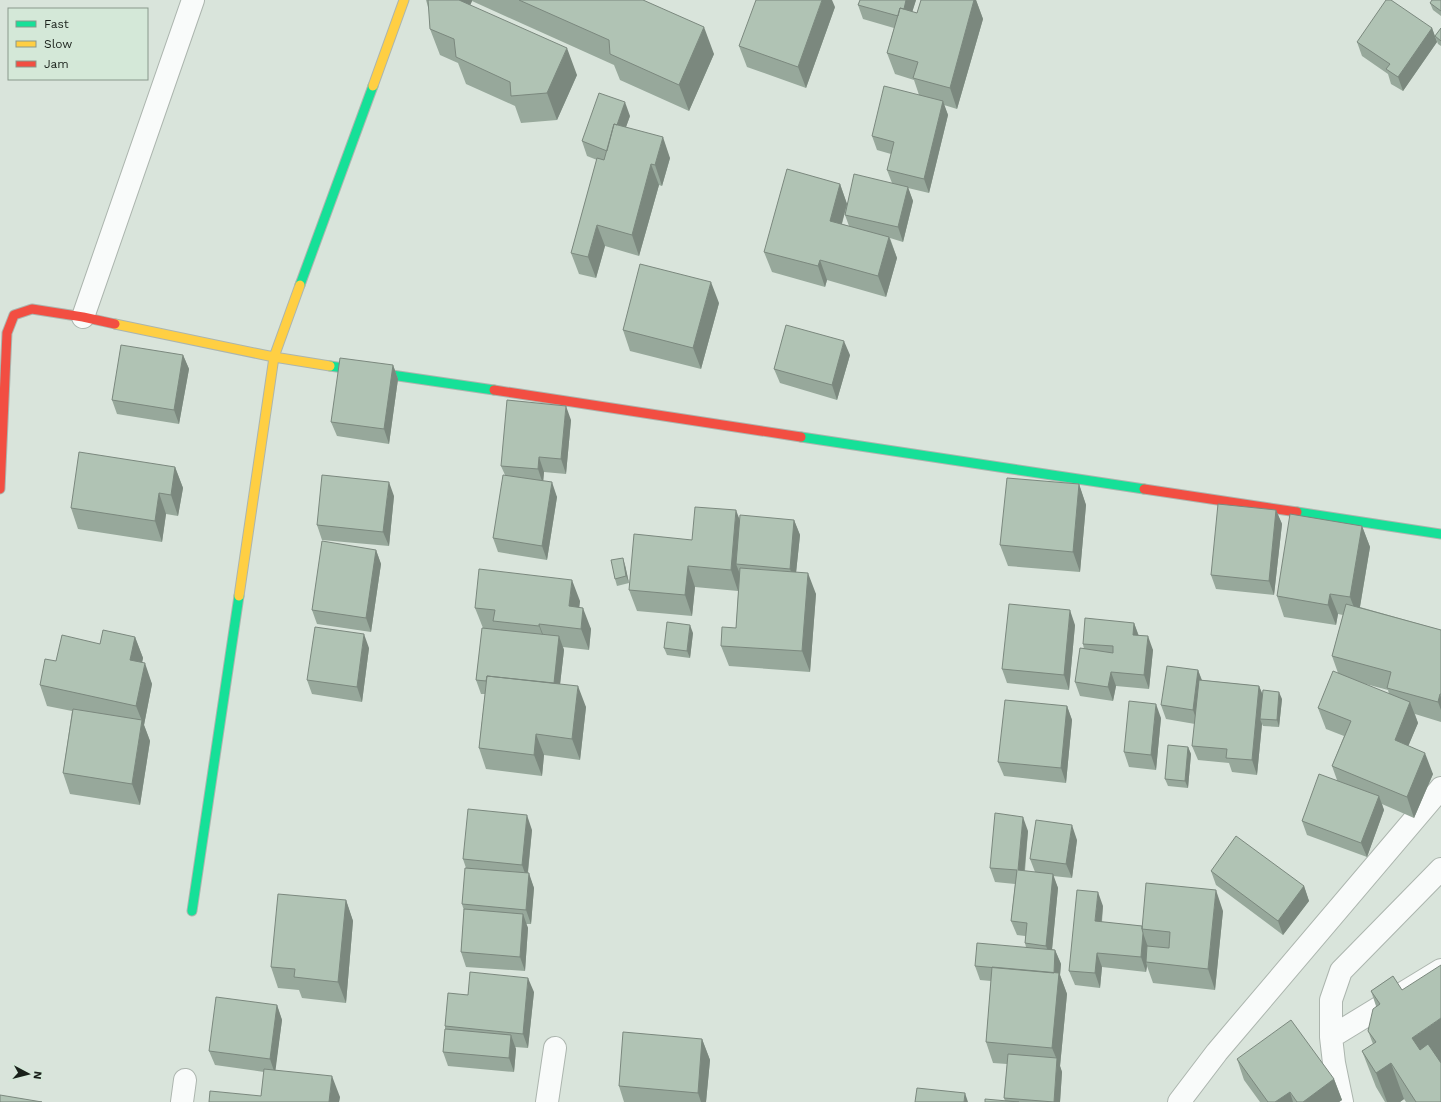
<svg xmlns="http://www.w3.org/2000/svg" width="1441" height="1102" viewBox="0 0 1441 1102" font-family="'Work Sans',sans-serif">
<style>
.lines{fill:none;stroke-linecap:round;stroke-linejoin:round}
.street-casing{stroke:#acb5ae;stroke-width:24}
.fast-casing{stroke:#acb5ae;stroke-width:11}
.slow-casing{stroke:#acb5ae;stroke-width:11}
.jam-casing{stroke:#acb5ae;stroke-width:11}
.street{stroke:#f9fbfa;stroke-width:22}
.fast{stroke:#16e098;stroke-width:9}
.slow{stroke:#ffcf43;stroke-width:9}
.jam{stroke:#f24e42;stroke-width:9}
.wall{fill:#97a89b;fill-rule:evenodd}
.shaded-wall{fill:#7b887e}
.building{fill:#b0c3b4;stroke:#7b887e}
</style>
<rect width="100%" height="100%" fill="#d9e4db"/>
<g class="lines">
<defs>
<path id="street" d="M83,317l110,-317
M1331,1037l110,-67
M182,1102l3,-22
M547,1102l8,-54
M1179,1102l38,-50 224,-264
M1342,1102l-8,-39 -3,-26v-37l10,-29 100,-102"/>
<path id="fast" d="M300,285l73,-199
M330,366l164,24
M801,437l343,52
M1297,512l144,22
M192,911l47,-315"/>
<path id="slow" d="M373,86l31,-86
M115,324l159,33 56,9
M239,596l35,-239 26,-72"/>
<path id="jam" d="M494,390l307,47
M0,489l7,-156 7,-18 18,-6 51,8 32,7
M1144,489l153,23"/>
</defs>
<use href="#street" class="street-casing"/>
<use href="#fast" class="fast-casing"/>
<use href="#slow" class="slow-casing"/>
<use href="#jam" class="jam-casing"/>
<use href="#street" class="street"/>
<use href="#fast" class="fast"/>
<use href="#slow" class="slow"/>
<use href="#jam" class="jam"/>
</g>
<path class="wall" d="M426,0h217l71,54 -25,57 -69,-31 -6,-15 -142,-64 -2,4 107,70 -20,45 -36,3 -6,-17 -49,-22 -8,-21 -18,-8 -10,-26 -1,-22h-1z
M860,0h56l-4,12 5,1 4,-13h55l7,19 -26,90 -13,-4 4,10 -19,78 -21,-5 5,13 -10,41 -13,-4 7,20 -11,39 -59,-17 -2,7 -53,-15 -8,-20 76,-68 7,20 45,-21 -5,-13 4,-16 -14,-4 -5,-14 47,-41 -5,-15 -19,-6 -8,-21 7,-25 -31,-9 -5,-14zM846,208l-1,7 4,11 -7,-2z
M1441,0v16l-8,-6 -3,-7z
M835,7l-29,81 -59,-21 -8,-21z
M1432,28l5,14 -34,49 -12,-7 -3,-10 -26,-18 -5,-14z
M1441,28v18l-3,-2 -3,-8z
M630,116l-4,11 44,31 -8,28 -3,-1 -20,71 -34,-10 -9,32 -17,-4 -8,-21 26,-93 -10,-4 -5,-15z
M719,303l-18,66 -71,-18 -7,-21z
M183,355l6,14 -10,55 -62,-10 -5,-14z
M850,355l-13,45 -57,-17 -6,-14z
M393,365l5,14 -9,65 -52,-8 -6,-14z
M571,420l-5,54 -22,-2 -1,9 14,16 -10,63 -49,-8 -5,-14 12,-63 -4,-9z
M175,467l8,21 -5,28 -12,-2 -4,28 -84,-13 -7,-21z
M1079,484l7,21 -6,67 -72,-6 -8,-21z
M394,496l-5,50 -67,-6 -5,-15z
M1276,510l6,14 -8,71 -58,-6 -5,-14z
M740,520h54l6,15 -4,37 20,22 -6,78 -81,-6 -8,-20 15,-18 3,-50 -1,13 -43,-4 -3,29 -55,-5 -8,-21 63,-50z
M1362,526l8,21 -10,60 81,23v92l-26,-8 3,9 -10,23 25,28 -19,44 -32,-14 2,6 -17,47 -60,-22 -5,-14 35,-41 -5,-14 12,-30 -18,-7 -8,-21 20,-35 -6,-17 11,-41 -5,-1 -2,11 -52,-8 -7,-21zM1362,683l26,7 1,4z
M376,550l5,14 -10,68 -54,-8 -5,-14z
M625,565l4,18 -12,3 -2,-7z
M580,601l-1,6 12,22 -2,21 -26,-3 1,3 -4,34 26,23 -6,53 -36,-5 -2,21 -56,-7 -7,-21 6,-54h-4l-5,-14 7,-52 -8,-20z
M1134,623l5,13 14,14 -4,39 -33,-3 -3,15 -33,-5 -5,-14 9,-33 -1,-5z
M1075,625l-6,65 -62,-7 -5,-14z
M693,633l-3,25 -23,-3 -3,-7z
M135,637l8,21 -1,5 10,21 -8,41 6,16 -10,64 -70,-11 -7,-21 9,-62 -25,-5 -7,-21 16,-24z
M369,648l-7,54 -50,-8 -5,-14z
M1198,670l4,10 57,6 4,9 19,4 -3,28 -16,-1 -1,-2 -5,51 -25,-3 -3,-9 -31,-3 -6,-14 3,-22 -29,-5 -5,-14z
M1067,706l5,14 -6,63 -62,-7 -6,-14z
M1161,718l-5,52 -27,-3 -5,-15z
M1188,747l3,7 -3,34 -20,-2 -3,-7z
M532,830l-4,43 6,15 -3,36h-5l2,4 -3,43 -59,-4 -5,-15 3,-41 -2,-7 4,-36 -3,-9z
M1028,831l-3,40 10,1 -5,-13 47,-19 -5,38 -19,-2 5,12 -6,61 3,1 6,14 -1,11 7,19 -7,72 2,6 -2,30h-75l20,-1 -1,-3 3,-34 -14,-1 -7,-21 5,-61 -11,-1 -5,-14 51,-19 -1,-4v-7l-8,-1 -6,-14 4,-37 -20,-2 -5,-14z
M1211,871l93,15 5,15 -26,34 -67,-50z
M346,900l7,21 -7,82 -44,-5 -3,-8 -21,-2 -7,-21z
M1103,906l-1,16 40,4 81,-15 -8,79 -62,-7 -6,-17 -1,6 -44,-5 -2,21 -25,-3 -6,-14z
M1393,976l48,126h-35l-2,-3 -4,3h-15l-9,-15 -14,-36 11,-7 -5,-13 8,-25 -5,-15z
M534,992l-6,56 -13,-1 1,2 -2,23 -66,-6 -5,-14 2,-23v-3l23,-31z
M277,1005l5,15 -7,50 65,27 -1,5h-130l52,-6 3,-24 -49,-7 -6,-14z
M702,1039l8,21 -4,42h-82l-5,-16z
M1237,1059l97,20 8,21 -3,2h-79l-16,-22z"/>
<path class="shaded-wall" d="M454,0h18v1l-10,23z
M822,0h10l3,7 -29,81 -8,-21z
M906,0h10l-10,32 -5,-15z
M974,0h2l7,19 -26,90 -7,-21z
M704,27l10,27 -25,57 -10,-26z
M1432,28l5,14 -34,49 -5,-14z
M567,48l10,27 -20,45 -10,-27z
M943,101l5,14 -19,78 -5,-14z
M625,102l5,14 -18,49 -5,-14z
M663,137l7,21 -8,28 -7,-21z
M651,164l8,21 -20,71 -7,-21z
M840,184l7,20 -10,37 -7,-20z
M908,187l5,14 -10,41 -5,-15z
M597,225l8,21 -9,32 -8,-21z
M889,237l8,21 -11,39 -8,-21z
M820,260l7,20 -2,7 -7,-21z
M711,282l8,21 -18,66 -8,-21z
M844,341l6,14 -13,45 -5,-15z
M183,355l6,14 -10,55 -5,-14z
M393,365l5,14 -9,65 -5,-15z
M566,406l5,14 -5,54 -5,-15z
M539,457l5,15 -1,12 -5,-15z
M175,467l8,21 -5,28 -7,-21z
M389,482l5,14 -5,50 -6,-14z
M552,482l5,15 -10,63 -5,-14z
M1079,484l7,21 -6,67 -7,-20z
M159,493l7,21 -4,28 -7,-21z
M736,510l8,21 -8,33 4,10 -2,17 -7,-21z
M1276,510l6,14 -8,71 -5,-14z
M794,520l6,15 -5,48 -5,-14z
M1362,526l8,21 -12,71 -8,-21z
M376,550l5,14 -10,68 -5,-14z
M623,558l2,7 4,18 -3,-7z
M688,566l7,21 -3,29 -7,-21z
M808,573l8,21 -6,78 -8,-21z
M572,580l8,21 -3,26 -8,-21z
M1330,594l8,20 -2,11 -8,-20z
M583,608l8,21 -2,21 -8,-21z
M1070,610l5,15 -6,65 -5,-15z
M1134,623l5,14 -6,-2z
M539,624l8,21v2l-8,-21z
M690,625l3,8 -3,25 -3,-7z
M364,634l5,14 -7,54 -5,-15z
M559,636l5,14 -6,52 -5,-14z
M1148,636l5,14 -4,39 -5,-14z
M135,637l8,21 -5,23 -8,-21z
M145,663l7,21 -8,41 6,16 -10,64 -8,-21 10,-63 -6,-15z
M1198,670l5,14 -5,40 -5,-14z
M1111,672l5,14 -3,15 -5,-14z
M578,686l8,21 -6,53 -8,-21z
M1259,686l6,15 -5,18 2,5 -5,51 -5,-15z
M1279,692l3,7 -3,28 -2,-7z
M1440,694l1,3v13l-3,-8z
M1410,702l8,21 -16,38 -7,-21z
M1156,704l5,14 -5,52 -5,-15z
M1067,706l5,14 -6,63 -5,-15z
M536,734l8,21 -2,21 -8,-21z
M1188,747l3,7 -3,34 -3,-7z
M1425,753l8,21 -19,44 -7,-21z
M1379,796l5,14 -17,47 -6,-14z
M527,815l5,15 -5,49 -5,-14z
M1023,817l5,14 -5,54 -5,-15z
M1072,825l5,15 -5,38 -6,-14z
M529,873l5,15 -3,36 -5,-14z
M1053,874l5,14 -7,72 -5,-14z
M1304,886l5,15 -26,34 -5,-14z
M1216,890l7,21 -8,79 -7,-21z
M1098,892l5,14 -3,30 -5,-15z
M346,900l7,21 -7,82 -8,-21z
M523,914l5,14 -3,43 -5,-14z
M1143,933l5,14 -2,15 1,4 -1,6 -5,-15z
M1055,950l6,14 -1,11 7,19 -7,72 2,6 -2,30h-6l3,-42 -5,-12 2,-75z
M1097,953l5,14 -2,21 -5,-15z
M528,978l6,14 -6,56 -5,-14z
M277,1005l5,15 -7,54 -5,-15z
M1441,1018v45l-16,11 -13,-36z
M511,1035l5,14 -2,23 -5,-14z
M702,1039l8,21 -4,42h-5l-3,-9z
M1391,1063l13,36 -4,3h-13l-11,-29z
M332,1076l8,21 -1,5h-10z
M1334,1079l8,21 -3,2h-36z
M1290,1092l3,10h-18z
M965,1093l3,9h-4z"/>
<path class="building" d="M428,0h31l108,48 -20,45 -36,3 -1,-14 -54,-25 -2,-18 -24,-10z
M519,0h124l61,27 -25,58 -69,-31 -1,-14z
M756,0h66l-24,67 -59,-21z
M860,0h46l-2,9 -4,-1 -2,8 -40,-11z
M921,0h53l-24,88 -37,-10 5,-16 -31,-9 13,-45 17,5z
M1386,0h5l41,28 -34,49 -12,-8 4,-5 -33,-22z
M1432,0h9v11l-11,-8z
M1441,28v13l-6,-5z
M884,86l59,15 -19,78 -37,-9 7,-28 -22,-6z
M599,93l26,9 -8,23 -3,-1 -7,27 -25,-10z
M614,124l49,13 -8,28 -4,-1 -19,71 -35,-10 -9,32 -17,-4 26,-95 7,2z
M787,169l53,15 -10,37 59,16 -11,39 -58,-16 -2,6 -54,-14z
M854,174l54,13 -10,40 -53,-12z
M640,264l71,18 -18,66 -70,-18z
M786,325l58,16 -12,44 -58,-16z
M121,345l62,10 -9,55 -62,-10z
M340,358l53,7 -9,64 -53,-7z
M507,400l59,6 -5,53 -22,-2 -1,12 -37,-3z
M79,452l96,15 -4,28 -12,-2 -4,28 -84,-13z
M322,475l67,7 -6,50 -66,-7z
M503,475l49,7 -10,64 -49,-8z
M1007,478l72,6 -6,68 -73,-7z
M1218,504l58,6 -7,71 -58,-6z
M695,507l41,3 -5,60 -43,-4 -3,29 -56,-5 5,-56 58,6z
M1290,514l72,12 -12,71 -20,-3 -2,11 -51,-9z
M740,515l54,5 -4,49 -54,-5z
M322,541l54,9 -10,68 -54,-8z
M623,558l3,18 -11,3 -4,-19z
M740,568l68,5 -6,78 -81,-5 1,-19 14,1z
M479,569l93,11 -3,26 14,2 -2,21 -42,-5v2l-46,-5 2,-11 -20,-2z
M1009,604l61,6 -6,65 -62,-6z
M1346,604l95,26v64h-1l-2,8 -51,-14 4,-16 -59,-16z
M1085,618l49,5 -1,12 15,1 -4,39 -33,-3 -3,15 -33,-5 5,-34 33,5v-7l-30,-2z
M667,622l23,3 -3,26 -23,-3z
M315,627l49,7 -7,53 -50,-7z
M482,628l77,8 -5,47 -67,-7 -1,5 -10,-1z
M103,630l32,7 -5,23 15,3 -9,43 -96,-21 5,-26 11,2 6,-26 38,9z
M1167,666l31,4 -5,40 -32,-5z
M1333,671l77,31 -15,38 30,13 -18,44 -75,-31 19,-45 -33,-13z
M487,676l91,10 -6,53 -36,-5 -2,21 -55,-7z
M1199,680l60,6 -7,74 -26,-2 1,-9 -35,-3z
M1263,690l16,2 -2,28 -17,-1z
M1005,700l62,6 -6,62 -63,-6z
M1129,701l27,3 -5,51 -27,-3z
M73,709l69,11 -10,64 -69,-11z
M1168,745l20,2 -3,34 -20,-2z
M1319,774l60,22 -18,47 -59,-22z
M468,809l59,6 -5,50 -59,-6z
M995,813l28,4 -5,53 35,4 -7,72 -21,-3 2,-20 -16,-2 6,-51 -27,-2z
M1036,820l36,5 -6,39 -36,-5z
M1236,836l68,50 -26,35 -67,-50z
M465,868l64,5 -3,37 -64,-6z
M1146,883l70,7 -8,79 -62,-7 1,-16 22,2 1,-16 -28,-3z
M1077,890l21,2 -3,29 47,5v3l1,4 -2,24 -44,-4 -2,20 -26,-2z
M278,894l68,6 -8,82 -44,-5 1,-8 -24,-2z
M464,909l59,5 -3,43 -59,-5z
M977,943l78,7 -1,23 -79,-7z
M1441,965v53l-29,20 8,12 8,-6 13,19v39h-25l-25,-39 -15,10 -14,-22 14,-9 -8,-11 5,-22 7,-5 -9,-13 22,-15 9,14z
M992,967l67,6 -7,75 -66,-6z
M470,972l58,6 -5,56 -78,-8 3,-33 20,2z
M216,997l61,8 -7,54 -61,-8z
M1291,1020l43,59 -31,23h-6l-7,-10 -15,10h-7l-31,-43z
M445,1029l66,6 -2,23 -66,-6z
M623,1032l79,7 -4,54 -79,-7z
M1008,1054l49,4 -3,44 -50,-4z
M264,1069l68,7 -3,26h-120l1,-11 51,5z
M917,1088l48,5 -1,9h-49z
M0,1095l42,7h-42z
M985,1099l34,3h-34z"/>
<rect x="8" y="8" width="140" height="72" fill="#d4e8d8" stroke="#89988c"/>
<rect x="16" y="21" width="20" height="6" fill="#16e098" stroke="#89988c"/>
<text x="44" y="28" font-size="12" fill="#19201a">Fast</text>
<rect x="16" y="41" width="20" height="6" fill="#ffcf43" stroke="#89988c"/>
<text x="44" y="48" font-size="12" fill="#19201a">Slow</text>
<rect x="16" y="61" width="20" height="6" fill="#f24e42" stroke="#89988c"/>
<text x="44" y="68" font-size="12" fill="#19201a">Jam</text>
<g transform="translate(28 1074) rotate(97)" stroke="#d4e8d8" stroke-width="3" paint-order="stroke">
<path d="M0-3L7 15L0 10L-7 15Z" fill="#19201a"/>
<text y="-6" font-size="11" font-weight="bold" text-anchor="middle" fill="#19201a">N</text>
</g>
</svg>
